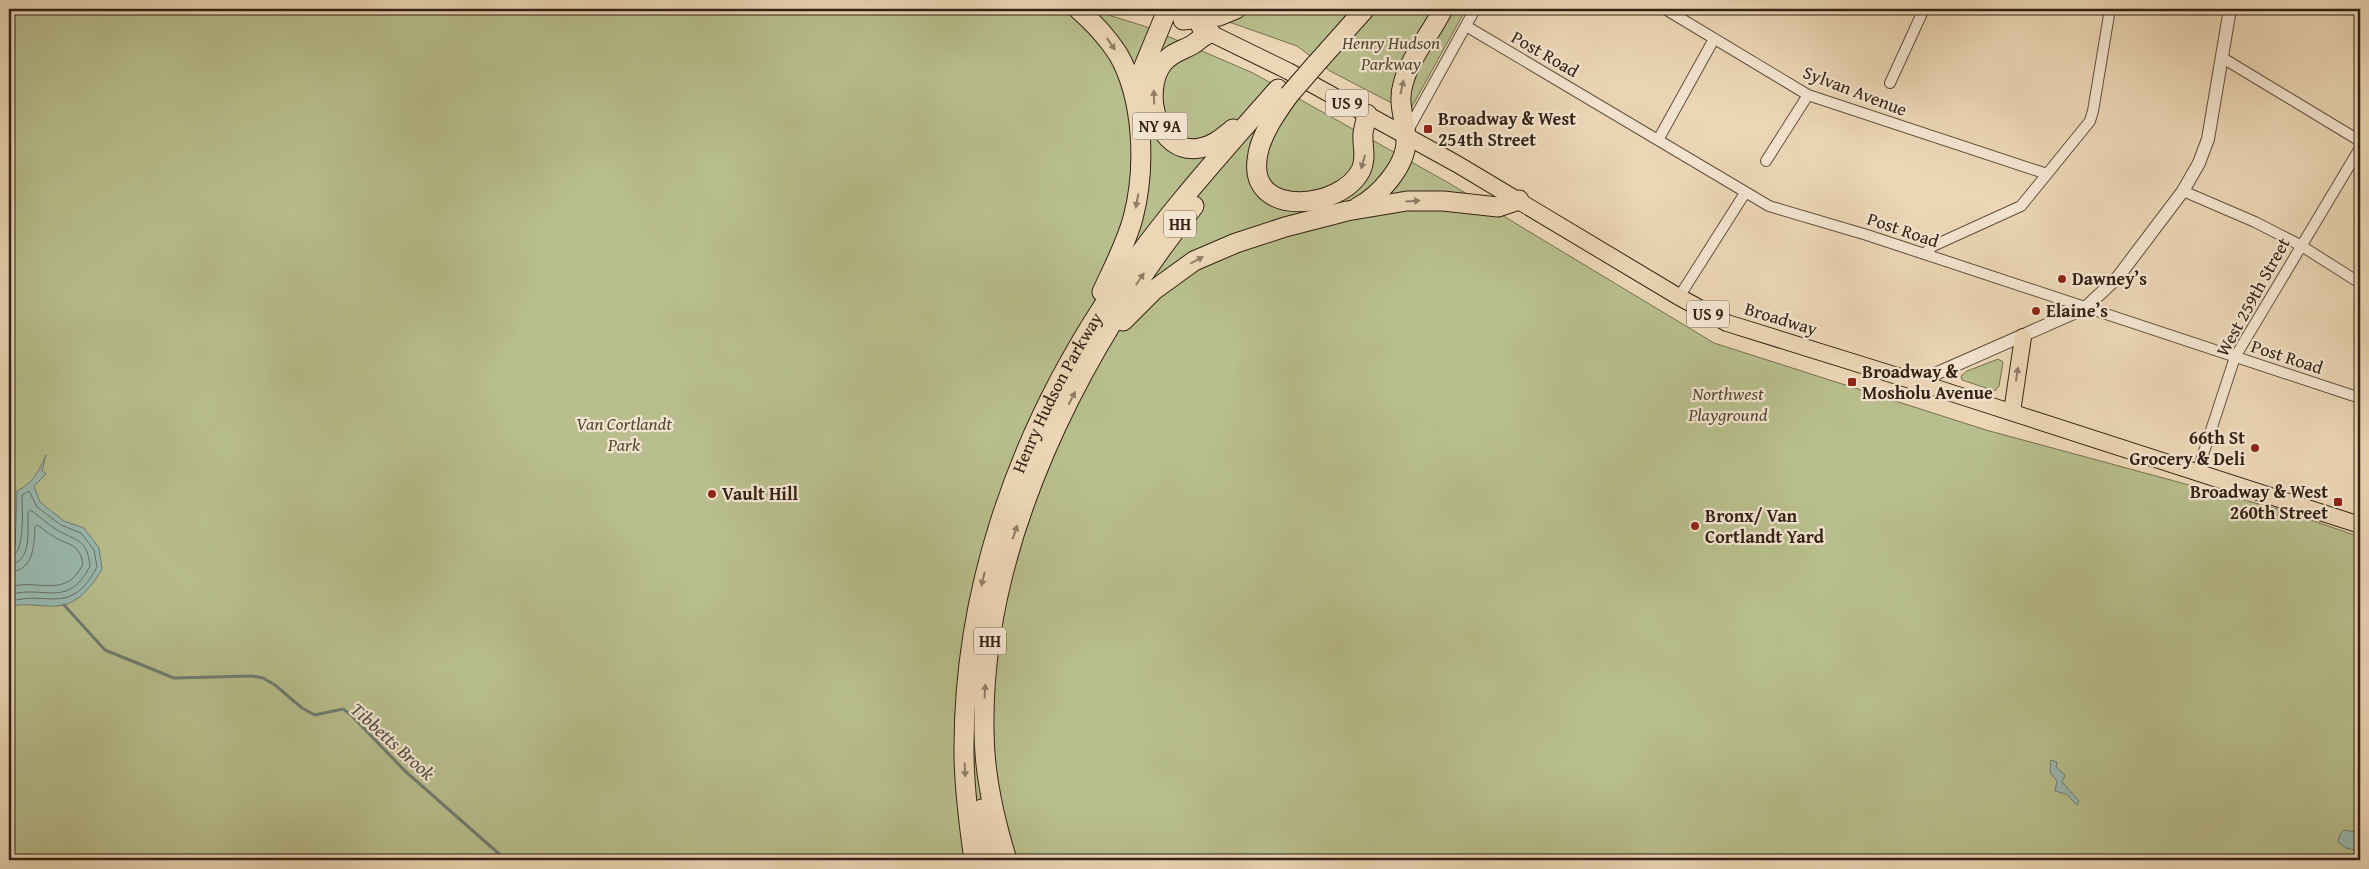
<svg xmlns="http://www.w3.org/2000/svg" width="2369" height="869" viewBox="0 0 2369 869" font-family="'Gentium Book Plus',serif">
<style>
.green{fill:#b8be8d;stroke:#767051}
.water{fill:#99b9af;stroke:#707d71}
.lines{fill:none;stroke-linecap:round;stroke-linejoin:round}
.shore{stroke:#666e62;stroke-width:1}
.stream{stroke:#707d71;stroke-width:3}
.minor-casing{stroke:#614f3d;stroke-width:12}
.tertiary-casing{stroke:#614f3d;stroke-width:14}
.primary-casing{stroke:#332215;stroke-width:18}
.motorway-casing{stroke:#332215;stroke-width:21}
.minor{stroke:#f3e4cf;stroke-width:10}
.tertiary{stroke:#f3e4cf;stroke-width:12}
.primary{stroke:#ecd6b5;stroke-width:16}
.motorway{stroke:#ecd6b5;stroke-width:19}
.motorway-bridge-casing{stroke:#332215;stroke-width:21;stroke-linecap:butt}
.motorway-bridge{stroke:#ecd6b5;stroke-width:19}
.oneway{fill:#907c65}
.poi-dot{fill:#8f2418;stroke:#f3e4cf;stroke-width:2}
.labels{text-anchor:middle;stroke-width:4.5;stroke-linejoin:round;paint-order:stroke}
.shield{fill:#f3e4cf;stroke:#6d5c4d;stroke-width:1}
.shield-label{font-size:16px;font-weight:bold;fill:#332215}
.park-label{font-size:18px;font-style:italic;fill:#544933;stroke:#f3e4cf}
.street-label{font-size:18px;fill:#332215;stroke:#f3e4cf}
.poi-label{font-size:18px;font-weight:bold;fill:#332215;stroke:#f3e4cf;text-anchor:start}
.water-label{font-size:19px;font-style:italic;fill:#524f43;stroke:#f3e4cf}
</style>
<rect width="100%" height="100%" fill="#ecd6b5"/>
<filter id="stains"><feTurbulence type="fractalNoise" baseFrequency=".004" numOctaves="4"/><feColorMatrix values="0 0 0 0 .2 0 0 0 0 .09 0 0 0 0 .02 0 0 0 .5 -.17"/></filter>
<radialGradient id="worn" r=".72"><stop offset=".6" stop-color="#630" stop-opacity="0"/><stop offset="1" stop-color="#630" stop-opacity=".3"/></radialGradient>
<path class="green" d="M9,9h1080l55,17 109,47 194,109 267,161 272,87 299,81 75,26v323h-2351z
M1201,9h265l-57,103 -79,-41 -33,-25 -68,-24z
M1998,359l5,3 -4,24 -4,5 -33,-11 -1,-4 6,-5z"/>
<path class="water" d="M46,455l-4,16 4,3 -12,12 6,16 24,19 20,7 15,20 3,21c-8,14 -22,33 -39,36 -18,4 -36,-4 -54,2v-52l6,-7 2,-57c16,-8 22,-20 29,-36z
M2051,760l6,2 -1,5 9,8 -3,7 17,19 -2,4 -11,-11 -11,-3 2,-10 -7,-9z
M2344,830l16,3v18l-14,-3 -8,-6 2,-8z"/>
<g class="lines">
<path class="shore" d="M9,558c17,-2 13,-48 13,-63l7,-4 8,16 24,18 20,8 13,17 3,17c-27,51 -50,22 -88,35
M9,564c24,-1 18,-35 19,-52l2,-2c10,6 19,16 29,21 20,11 28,9 31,35 -22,44 -47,18 -81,29
M9,572c25,-1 25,-26 26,-45l2,-2c6,3 10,8 16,11 15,10 26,6 30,28 -17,36 -46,14 -74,23"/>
<path class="stream" d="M64,605l41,45 69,28 78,-2 11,2 12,7 27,23 13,7 28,-6 8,6 54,56 101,89"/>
<defs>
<path id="minor" d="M1665,9l143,86 239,79
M2358,9l2,1
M1466,26l303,180 98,29 493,163
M2221,57l139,84
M1890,83l34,-74
M1407,132l68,-123
M1658,140l56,-101
M1766,161l42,-66
M2183,191l72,31 45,23 60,38
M1924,254l9,-8 88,-40 69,-85 3,-10 17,-102
M1679,297l66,-104
M2197,473l38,-116 125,-209"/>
<path id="tertiary" d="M1917,382l168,-74 33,-31 65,-86 16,-28 9,-24 22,-130"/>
<path id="primary" d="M1200,28l88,43 169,93 222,133 48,26 209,65 424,137
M2012,412l11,-75"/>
<g id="motorway">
<path d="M1078,9c15,13 29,28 40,45 26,45 28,115 15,164 -7,26 -20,50 -31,74"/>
<path d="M1183,20l36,-4 17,-7"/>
<path d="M1211,33c-8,2 -12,8 -19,12 -11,6 -21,8 -29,18 -22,28 -6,93 37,85 13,-2 23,-11 33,-19"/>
<path d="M1315,65l50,-56"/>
<path d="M1289,95c-13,18 -30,42 -32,65 -7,59 85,49 104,10 6,-13 1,-23 2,-37 1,-6 3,-13 4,-19"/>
<path d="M1137,99l5,-28 24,-58"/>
<path d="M1358,207c21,-11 48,-41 48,-66 0,-20 -9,-37 -3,-57 7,-27 28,-50 40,-75"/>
<path d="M1123,321l31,-31 40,-29 42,-18 49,-16 62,-16 60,-10h36l55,6 21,-7"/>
<path d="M982,809l6,51"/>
<path id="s1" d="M974,860c-5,-35 -10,-72 -10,-107 -1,-159 52,-312 138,-445 51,-79 114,-149 176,-219"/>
<path d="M1007,860c-13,-42 -23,-86 -23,-130 -3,-188 96,-380 210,-524"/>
</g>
</defs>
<use href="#minor" class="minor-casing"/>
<use href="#tertiary" class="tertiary-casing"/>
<use href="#primary" class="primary-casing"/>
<use href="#motorway" class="motorway-casing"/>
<use href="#minor" class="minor"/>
<use href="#tertiary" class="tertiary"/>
<use href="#primary" class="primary"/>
<use href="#motorway" class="motorway"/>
<defs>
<path id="motorway-bridge" d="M1289,95l26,-30"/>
</defs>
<use href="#motorway-bridge" class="motorway-bridge-casing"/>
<use href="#motorway-bridge" class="motorway-bridge"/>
</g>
<defs><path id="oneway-solid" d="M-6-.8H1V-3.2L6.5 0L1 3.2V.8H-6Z" transform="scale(1.25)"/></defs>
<g class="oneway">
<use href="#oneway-solid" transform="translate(1111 44) rotate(55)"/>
<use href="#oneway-solid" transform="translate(1402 87) rotate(-77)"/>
<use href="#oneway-solid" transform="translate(1154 97) rotate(-92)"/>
<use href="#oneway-solid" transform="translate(1363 162) rotate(106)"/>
<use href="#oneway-solid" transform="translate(1137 201) rotate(101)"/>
<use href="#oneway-solid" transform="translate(1413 201) rotate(-3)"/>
<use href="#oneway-solid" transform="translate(1197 260) rotate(-28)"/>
<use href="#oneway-solid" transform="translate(1140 279) rotate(-56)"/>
<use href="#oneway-solid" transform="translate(2017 374) rotate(-82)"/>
<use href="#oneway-solid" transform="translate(1072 398) rotate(-63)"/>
<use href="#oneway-solid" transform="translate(1015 532) rotate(-71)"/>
<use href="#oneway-solid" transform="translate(983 579) rotate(104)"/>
<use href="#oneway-solid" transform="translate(985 691) rotate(-87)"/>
<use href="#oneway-solid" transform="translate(965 770) rotate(87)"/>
</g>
<g class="poi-dot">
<rect x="1423" y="124" width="10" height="10" rx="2.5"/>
<circle cx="2062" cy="279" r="5"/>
<circle cx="2036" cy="311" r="5"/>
<rect x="1847" y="377" width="10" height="10" rx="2.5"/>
<circle cx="2255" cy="448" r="5"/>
<circle cx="712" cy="494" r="5"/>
<rect x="2333" y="497" width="10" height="10" rx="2.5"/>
<circle cx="1695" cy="526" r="5"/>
</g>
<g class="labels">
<g class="shield">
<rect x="1326" y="89.5" width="42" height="27" rx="4"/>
<rect x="1132.5" y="112.5" width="55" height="27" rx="4"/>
<rect x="1164" y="210.5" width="32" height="27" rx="4"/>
<rect x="1687" y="300.5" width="42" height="27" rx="4"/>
<rect x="974" y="627.5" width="32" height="27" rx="4"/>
</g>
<g class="shield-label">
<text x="1347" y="109">US 9</text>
<text x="1160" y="132">NY 9A</text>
<text x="1180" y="230">HH</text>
<text x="1708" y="320">US 9</text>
<text x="990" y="647">HH</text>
</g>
<g class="park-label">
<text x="1391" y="49">Henry Hudson<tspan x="1391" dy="21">Parkway</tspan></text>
<text x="1728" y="400">Northwest<tspan x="1728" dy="21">Playground</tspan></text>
<text x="624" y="430">Van Cortlandt<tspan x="624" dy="21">Park</tspan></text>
</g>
<g class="street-label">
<text transform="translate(1545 54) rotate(30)" y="6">Post Road</text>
<text transform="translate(1855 91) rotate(21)" y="6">Sylvan Avenue</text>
<text transform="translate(1903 230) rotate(19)" y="6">Post Road</text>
<text transform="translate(2253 297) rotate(-61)" y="6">West 259th Street</text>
<text transform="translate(1781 319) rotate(17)" y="6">Broadway</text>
<text transform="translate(2287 357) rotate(18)" y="6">Post Road</text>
<text dy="6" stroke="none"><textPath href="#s1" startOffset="484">Henry Hudson Parkway</textPath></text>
</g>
<g class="poi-label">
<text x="1438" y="125">Broadway &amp; West<tspan x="1438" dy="21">254th Street</tspan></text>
<text x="2072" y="285">Dawney’s</text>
<text x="2046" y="317">Elaine’s</text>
<text x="1862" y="378">Broadway &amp;<tspan x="1862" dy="21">Mosholu Avenue</tspan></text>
<text x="2245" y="444" text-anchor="end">66th St<tspan x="2245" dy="21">Grocery &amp; Deli</tspan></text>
<text x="2328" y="498" text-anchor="end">Broadway &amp; West<tspan x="2328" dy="21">260th Street</tspan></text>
<text x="722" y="500">Vault Hill</text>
<text x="1705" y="522">Bronx/ Van<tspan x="1705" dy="21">Cortlandt Yard</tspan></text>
</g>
<g class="water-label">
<text transform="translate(393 741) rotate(42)" y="7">Tibbetts Brook</text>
</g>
</g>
<rect width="2369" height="869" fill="none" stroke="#ecd6b5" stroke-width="30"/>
<rect x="10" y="10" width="2349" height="849" fill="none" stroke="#332215" stroke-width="2.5"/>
<rect x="15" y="15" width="2339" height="839" fill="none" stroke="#332215"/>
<rect width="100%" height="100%" filter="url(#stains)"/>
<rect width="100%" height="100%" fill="url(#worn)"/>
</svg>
